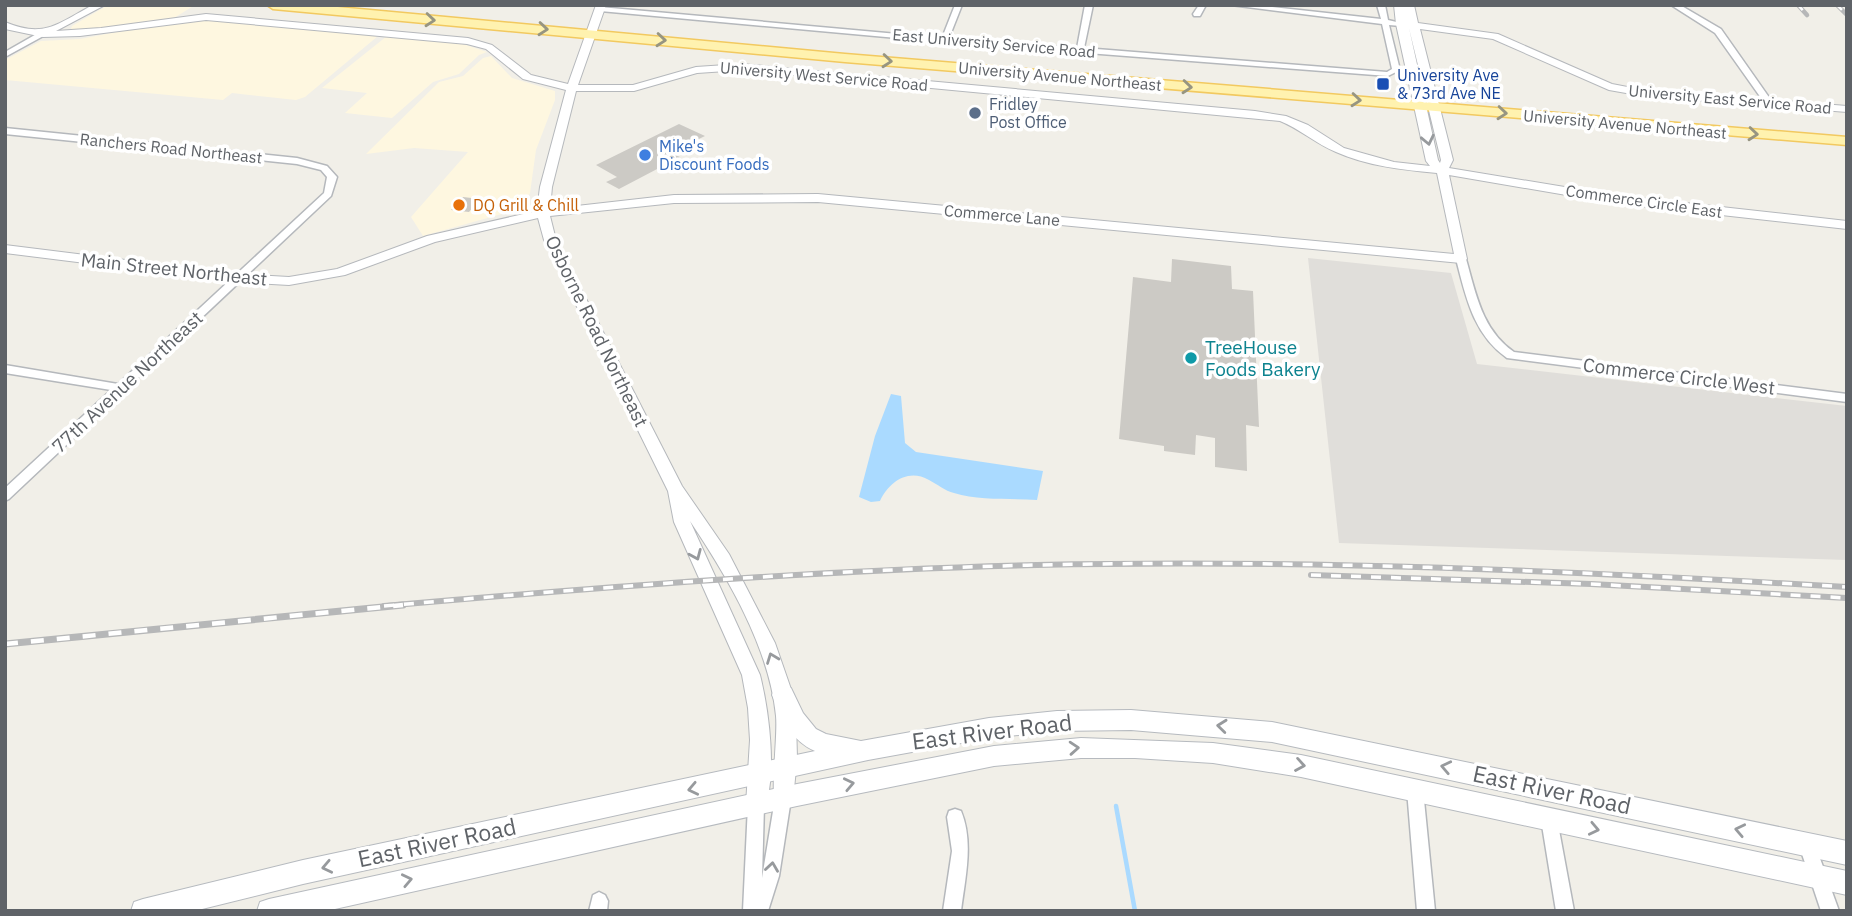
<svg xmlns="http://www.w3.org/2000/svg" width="1852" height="916" viewBox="0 0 1852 916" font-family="'IBM Plex Sans',sans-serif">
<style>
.commercial{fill:#fef7e0}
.industrial{fill:#e0deda}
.water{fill:#aadaff}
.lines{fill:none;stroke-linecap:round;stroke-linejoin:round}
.stream{stroke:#aadaff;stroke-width:4.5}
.building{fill:#cccac5}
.minor-casing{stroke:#b5b8bc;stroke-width:3}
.tertiary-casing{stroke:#b5b8bc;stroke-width:2}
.secondary-casing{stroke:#b6babf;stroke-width:2}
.primary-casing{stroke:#f2c960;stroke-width:3}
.minor{fill:#fff;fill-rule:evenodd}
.tertiary{fill:#fff;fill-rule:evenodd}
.secondary{fill:#fff;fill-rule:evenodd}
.primary{fill:#fff2af;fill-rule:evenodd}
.rail-far2-casing{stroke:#b6b7b8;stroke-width:4.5}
.rail-far1-casing{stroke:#b6b7b8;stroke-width:6}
.rail-casing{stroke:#b6b7b8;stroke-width:7}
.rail-far2{stroke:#fff;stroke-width:2.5;stroke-dasharray:7;stroke-linecap:butt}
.rail-far1{stroke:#fff;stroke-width:3.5;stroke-dasharray:10;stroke-linecap:butt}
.rail{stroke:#fff;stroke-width:4.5;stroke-dasharray:13;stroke-linecap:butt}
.oneway{stroke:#979581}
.oneway2{stroke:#979a9d}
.transit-dot{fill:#1a4fb4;stroke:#fff;stroke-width:2.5}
.service-dot{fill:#5c6f8a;stroke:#fff;stroke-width:2.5}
.shop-dot{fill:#3f7fe0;stroke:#fff;stroke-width:2.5}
.food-dot{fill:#e8710a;stroke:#fff;stroke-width:2.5}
.culture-dot{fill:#0f9aa8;stroke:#fff;stroke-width:2.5}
.labels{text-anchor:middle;stroke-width:7;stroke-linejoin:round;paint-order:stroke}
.far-street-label{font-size:16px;fill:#5f6368;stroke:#fff}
.far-transit-label{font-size:16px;fill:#164399;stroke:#fff;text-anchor:start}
.far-service-label{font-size:16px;fill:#4e5e75;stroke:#fff;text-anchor:start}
.far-shop-label{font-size:16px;fill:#366cbe;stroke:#fff;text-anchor:start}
.far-food-label{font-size:16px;fill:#c56008;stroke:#fff;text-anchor:start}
.street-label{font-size:19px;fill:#5f6368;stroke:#fff}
.culture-label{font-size:19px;fill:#0d838f;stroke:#fff;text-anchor:start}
.near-street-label{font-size:23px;fill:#5f6368;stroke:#fff}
</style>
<rect width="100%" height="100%" fill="#f1efe8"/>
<path class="commercial" d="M108,5h87l-21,13 -61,12 -43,1 2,-5z
M204,20l174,16 -73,61 -9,3 -64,-7 -9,7 -218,-20v-20l36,-19 39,-2 78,-15z
M387,36l73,7 27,9 -8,3 -20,19 -26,8 -41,36 -47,-5 22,-20 -45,-5z
M491,56l21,22 43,13v9l-19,50 -6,43 -7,15 -100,28 -12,-19 57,-65 -54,-4 -48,6 73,-72 24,-6 20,-18z"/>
<path class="industrial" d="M1308,258l143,15 26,91 370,42v154l-508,-17z"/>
<path class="water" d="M891,394l10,2 4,47 11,9 127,19 -6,29c-26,-2 -58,1 -83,-7 -9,-2 -17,-9 -25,-13 -21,-12 -40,2 -49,21l-9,1 -12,-5 16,-61z"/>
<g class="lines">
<path class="stream" d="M1116,806l19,105"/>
</g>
<path class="building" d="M679,124l26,12 -35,17 10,4 -61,32 -13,-7 11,-5 -21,-12z
M463,197l17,2 -11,13 -18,-2z
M1172,259l59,7 1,23 21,2 6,136 -13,-2 1,46 -32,-4v-29l-19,-3 -1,20 -31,-4v-5l-45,-7 14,-162 38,5z"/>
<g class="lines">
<defs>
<path id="minor" d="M955,5h7l-13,33 128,10 8,-43h8l-9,43 303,24 5,-3 -10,-45 -151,-19h24l126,14 -4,-14h8l3,15 17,4 -4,2 -12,-1 11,45 -12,6 -458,-35 -330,-30 -4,-2 4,-2 342,31z
M1199,5h7l-6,11h-6l-1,-2z
M1671,5h9l41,24 52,74 -1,2h-6l-51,-72z
M40,32l7,2 -42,23v-5z
M5,128l292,30 30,8 10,11 -6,19 -322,303 -4,2v-13l106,-98 -106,-17v-8l113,19 206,-191 3,-16 -6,-7 -24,-6 -292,-30z
M1461,256l5,3c10,35 16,71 48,93l333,42v8l-340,-44c-34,-24 -41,-61 -51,-99z
M1415,782l6,3 2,5 12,121h-18l-10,-121 2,-5z
M783,791l6,3 2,5 -12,77 -11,35h-25l5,-106 2,-6 6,-2 6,2 2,6 -2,73 13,-79 2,-5z
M955,809l6,2c13,31 4,68 0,100h-18l9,-60 -5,-34 2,-6z
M1549,811l6,2 2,6 17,92h-18l-15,-92 2,-6z
M1807,837l6,2 26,72h-18l-22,-66 2,-6z
M599,892l6,3 3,6 -1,10h-18l4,-16z"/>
<path id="tertiary" d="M93,5h12l-49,26 45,-3 105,-14 262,24 24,7 39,30 37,9 28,-79h10l-28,80h55l63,-18 45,-3 514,47 31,5 22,9 36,23 50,14 36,4 -4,-5 -30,-137 -2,-19h10l4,17 -4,-17h10l4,18 80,11 114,50 31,6 204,16v6l-204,-16 -34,-6 -116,-51 -73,-10 33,131 -4,8 164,27 234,26v8l-234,-26 -164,-28 18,84 -6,4 -643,-61 -144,1 -124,13 6,24 126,246 47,68 46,89 17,49 4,27 1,40 -4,40 -3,7 -7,3 -7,-3c-6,-13 2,-69 0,-90 -7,-69 -48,-138 -86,-195l70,154c9,36 18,103 3,137l-7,3 -7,-3 -3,-7 4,-65 -2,-32 -6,-33 -68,-153 -6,-31 -124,-251 -6,-22 -103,24 -90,33 -56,10 -51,-3 -233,-29v-8l233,29 51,3 48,-8 90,-33 110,-25 3,-24 26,-97 -43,-11 -37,-30 -19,-5 -261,-24 -126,16 -37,1 -38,-8v-7c40,17 53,1 88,-17zM1409,28l32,132 -1,3 -2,-3zM741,70l539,51c20,8 36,23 56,31 31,14 68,18 101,21l17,81 -636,-60 -144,1 -124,14 2,-22 24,-96h58l63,-18z"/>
<path id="secondary" d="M783,686l8,2 12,25 13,16 10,5 35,7 128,-23 68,-7 74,-1 141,12 575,119v24l-575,-123 -141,-12 -74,1 -68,7 -121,22 -565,124 -109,27h-63l3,-9 9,-3 160,-39 512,-109c-24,-10 -33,-33 -43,-56l3,-7z
M1081,738l132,5 88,12 546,116v24l-546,-118 -88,-14 -78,-5h-54l-87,8 -197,40 -471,105h-69l3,-9 9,-3 528,-115 197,-38z"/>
<path id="primary" d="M267,5h49l529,49 1002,83v8l-1002,-83 -572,-53z"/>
</defs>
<use href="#minor" class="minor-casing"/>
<use href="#tertiary" class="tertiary-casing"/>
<use href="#secondary" class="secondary-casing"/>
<use href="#primary" class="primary-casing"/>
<use href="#minor" class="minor"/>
<use href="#tertiary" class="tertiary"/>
<use href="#secondary" class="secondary"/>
<use href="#primary" class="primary"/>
<defs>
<path id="rail-far2" d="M1798,5l9,10
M1837,5l10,10"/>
<path id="rail-far1" d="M1311,575l280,9 256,14
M384,606c217,-19 435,-36 653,-41 271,-6 540,6 810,22"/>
<path id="rail" d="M5,644l398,-39"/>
</defs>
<use href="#rail-far2" class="rail-far2-casing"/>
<use href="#rail-far1" class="rail-far1-casing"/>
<use href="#rail" class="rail-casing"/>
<use href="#rail-far2" class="rail-far2"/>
<use href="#rail-far1" class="rail-far1"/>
<use href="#rail" class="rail"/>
</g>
<defs><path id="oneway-chevron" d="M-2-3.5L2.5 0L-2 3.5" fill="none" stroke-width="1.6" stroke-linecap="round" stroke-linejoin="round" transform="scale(1.75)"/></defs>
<g class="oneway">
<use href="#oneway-chevron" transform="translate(430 20) rotate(5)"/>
<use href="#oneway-chevron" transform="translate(543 29) rotate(5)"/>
<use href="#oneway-chevron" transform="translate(661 40) rotate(5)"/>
<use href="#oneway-chevron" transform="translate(887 61) rotate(5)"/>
<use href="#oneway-chevron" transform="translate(1187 87) rotate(5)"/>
<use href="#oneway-chevron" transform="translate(1356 100) rotate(5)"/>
<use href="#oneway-chevron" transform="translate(1502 113) rotate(5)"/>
<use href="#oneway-chevron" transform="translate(1753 134) rotate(5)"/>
</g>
<g class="oneway2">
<use href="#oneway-chevron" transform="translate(1428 140) rotate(78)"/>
<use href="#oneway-chevron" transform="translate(696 555) rotate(67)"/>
<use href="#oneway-chevron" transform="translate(772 658) rotate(-111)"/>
<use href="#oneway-chevron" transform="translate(1222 726) rotate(-174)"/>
<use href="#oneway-chevron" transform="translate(1074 748) rotate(-4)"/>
<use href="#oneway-chevron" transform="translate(1300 765) rotate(10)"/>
<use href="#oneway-chevron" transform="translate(1446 767) rotate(-168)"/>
<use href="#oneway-chevron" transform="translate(849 784) rotate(-12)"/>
<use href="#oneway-chevron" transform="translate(693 789) rotate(168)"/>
<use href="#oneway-chevron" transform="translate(1594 829) rotate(12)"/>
<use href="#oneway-chevron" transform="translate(1740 830) rotate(-168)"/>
<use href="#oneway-chevron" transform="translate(327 867) rotate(168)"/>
<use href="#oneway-chevron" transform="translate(772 867) rotate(-82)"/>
<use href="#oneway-chevron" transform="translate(407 880) rotate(-12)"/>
</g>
<rect class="transit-dot" x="1376" y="77" width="14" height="14" rx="3.5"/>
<circle class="service-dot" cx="975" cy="113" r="7"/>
<circle class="shop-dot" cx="645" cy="155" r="7"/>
<circle class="food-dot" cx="459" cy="205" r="7"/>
<circle class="culture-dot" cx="1191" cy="358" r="7"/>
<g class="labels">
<g class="far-street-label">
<text transform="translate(994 43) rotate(5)" y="6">East University Service Road</text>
<text transform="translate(824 76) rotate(5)" y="6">University West Service Road</text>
<text transform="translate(1060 76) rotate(5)" y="6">University Avenue Northeast</text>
<text transform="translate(1730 99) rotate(5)" y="6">University East Service Road</text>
<text transform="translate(1625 124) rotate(5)" y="6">University Avenue Northeast</text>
<text transform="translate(171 148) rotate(6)" y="6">Ranchers Road Northeast</text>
<text transform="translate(1644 201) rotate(8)" y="6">Commerce Circle East</text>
<text transform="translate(1002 215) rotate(5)" y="6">Commerce Lane</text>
</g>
<g class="far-transit-label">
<text x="1397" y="81">University Ave<tspan x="1397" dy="18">&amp; 73rd Ave NE</tspan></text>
</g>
<g class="far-service-label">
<text x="989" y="110">Fridley<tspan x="989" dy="18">Post Office</tspan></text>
</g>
<g class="far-shop-label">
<text x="659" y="152">Mike's<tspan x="659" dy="18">Discount Foods</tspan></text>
</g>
<g class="far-food-label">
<text x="473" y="211">DQ Grill &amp; Chill</text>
</g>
<g class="street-label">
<text transform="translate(174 269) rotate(6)" y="7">Main Street Northeast</text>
<text transform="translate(597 331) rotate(64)" y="7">Osborne Road Northeast</text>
<text transform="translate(1679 376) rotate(7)" y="7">Commerce Circle West</text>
<text transform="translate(127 382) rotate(-43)" y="7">77th Avenue Northeast</text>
</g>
<g class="culture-label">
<text x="1205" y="354">TreeHouse<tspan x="1205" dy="22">Foods Bakery</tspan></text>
</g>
<g class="near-street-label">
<text transform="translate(992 732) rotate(-7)" y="8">East River Road</text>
<text transform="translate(1552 790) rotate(12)" y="8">East River Road</text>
<text transform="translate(437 843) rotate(-12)" y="8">East River Road</text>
</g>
</g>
<rect width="1852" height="916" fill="none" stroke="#5f6368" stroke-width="14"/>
</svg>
